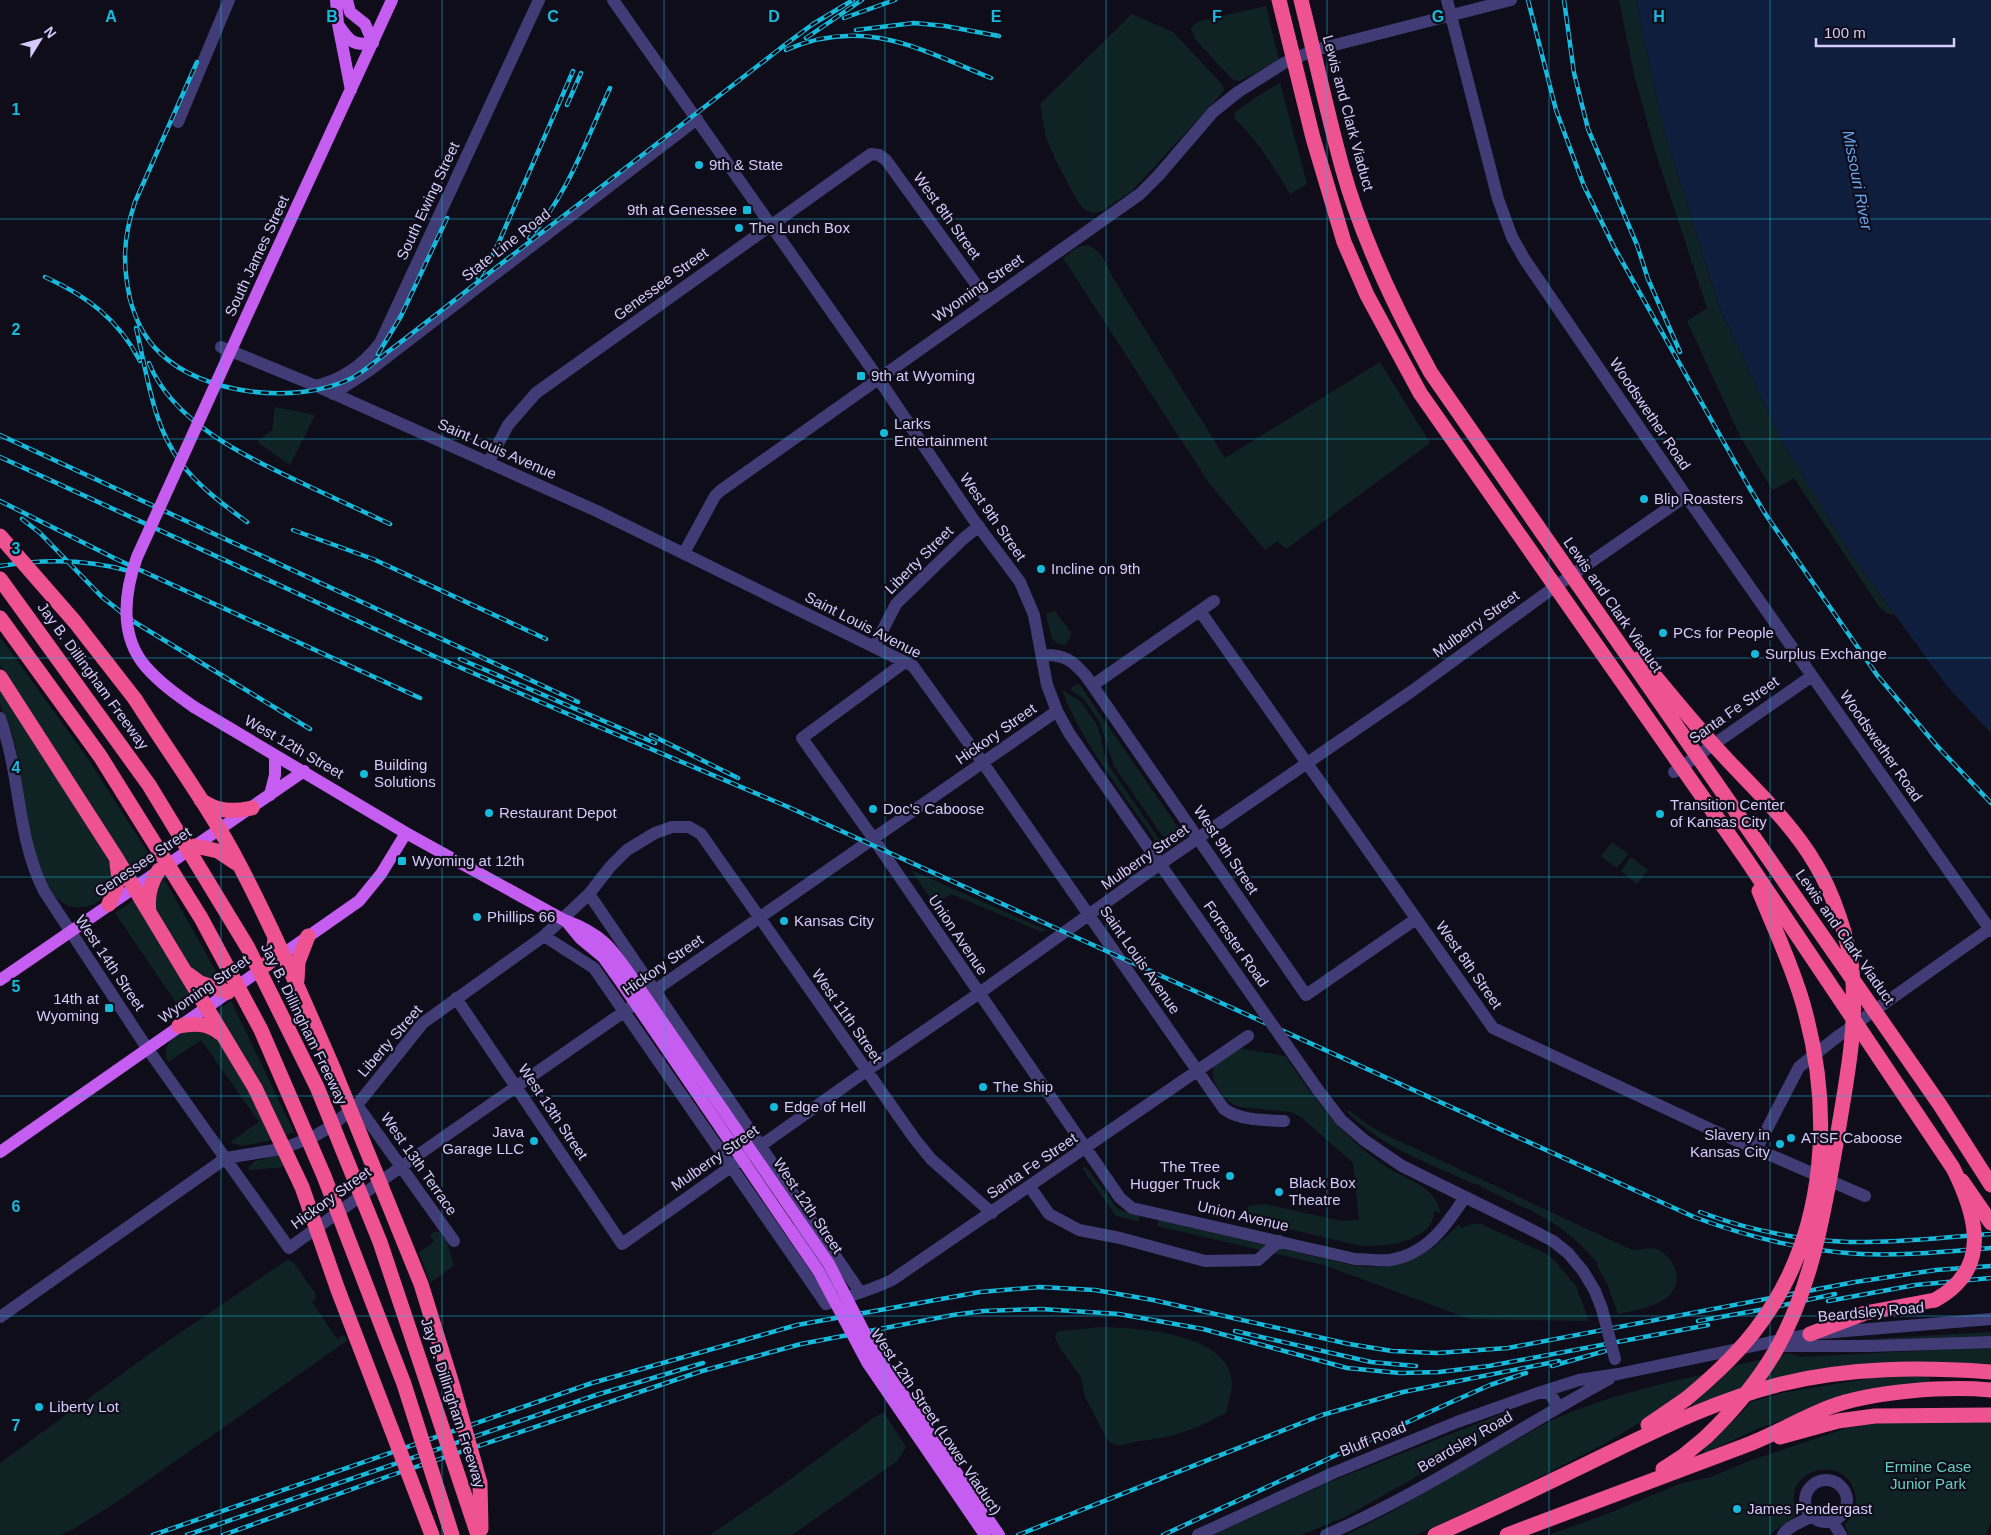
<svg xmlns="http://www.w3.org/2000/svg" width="1991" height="1535" viewBox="0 0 1991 1535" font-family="Helvetica,sans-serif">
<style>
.green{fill:#102324}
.water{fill:#0f1e3c}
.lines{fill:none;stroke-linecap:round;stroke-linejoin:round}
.minor{stroke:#423c76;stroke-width:12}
.major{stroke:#c45df0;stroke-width:12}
.highway{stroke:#ef5291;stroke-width:15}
.rail-casing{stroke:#15badd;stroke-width:4.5}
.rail{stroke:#100d1b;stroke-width:2.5;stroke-dasharray:8;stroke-linecap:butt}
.minor-bridge{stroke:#423c76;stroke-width:12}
.major-bridge{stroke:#c45df0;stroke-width:12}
.highway-bridge{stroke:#ef5291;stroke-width:15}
.grid{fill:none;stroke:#15badd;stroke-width:1;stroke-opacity:0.55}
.poi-dot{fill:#15badd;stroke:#100d1b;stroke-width:2}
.labels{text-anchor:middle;stroke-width:4.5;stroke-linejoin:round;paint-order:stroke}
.street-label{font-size:15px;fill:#d4cbfa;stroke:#100d1b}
.poi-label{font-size:15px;fill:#d4cbfa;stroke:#100d1b;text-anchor:start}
.park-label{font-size:15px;fill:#60d2be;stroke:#100d1b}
.water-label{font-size:16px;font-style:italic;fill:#63a5f0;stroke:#100d1b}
.grid-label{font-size:16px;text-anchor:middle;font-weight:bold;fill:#15badd;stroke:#100d1b;stroke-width:4.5;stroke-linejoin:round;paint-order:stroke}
</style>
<rect width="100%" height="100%" fill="#100d1b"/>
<path class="green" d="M1619,0h17l27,128 56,179 62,133 67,110 47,65 -8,-2 -7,-5 -86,-130 -21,12 -3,-4 -30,-50 -53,-115 20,-13 -51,-154 -22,-80z
M1266,6l13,54 -39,21h-4l-6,-4 -35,-38 -4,-10 3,-4 6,-4z
M1132,14l41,18 50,53 1,6 -92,100 -30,20 -8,2 -9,-3 -7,-8 -23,-43 -9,-22 -6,-33z
M1280,83l27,101 -17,10c-16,-27 -32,-53 -55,-75l-1,-6 21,-15z
M1088,245c14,6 18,19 25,33l112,180 155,-96 50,81 -144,106 -9,-8 -12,9 -56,-67 -146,-225 15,-11z
M275,407l40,8 -25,50 -33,-23 15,-12z
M1055,611l17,23 -6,10c-13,2 -15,-8 -17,-18 -2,-5 -3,-8 -2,-13z
M0,637l86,119 68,106 -19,13h-3l-132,-210z
M1079,684l103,149c-7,5 -14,9 -21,1l-47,-68 -15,-45 -15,-22 -13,-9 1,-3z
M0,688l111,174c1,15 2,27 -11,38 -8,6 -16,8 -25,7 -46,-5 -51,-119 -58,-153 -1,-10 -5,-21 -8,-30 -3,-7 -8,-14 -9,-21 0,-5 0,-10 0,-15z
M1062,690l18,11 15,21 5,11 4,21 5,12 50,73 1,8c-33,-49 -78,-102 -98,-157z
M1612,842l16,12 -11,14 -16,-12z
M1631,857l17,13 -11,14 -16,-13z
M911,870l135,60 -4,2 -91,-38 -16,11z
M164,879l58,103c-9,0 -19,-2 -26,-8 -7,-5 -42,-62 -42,-70 -1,-8 4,-20 10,-25z
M134,900l62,103 -13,10 -68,-100z
M231,1001l63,131 -10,4 -67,-122 1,-4z
M195,1028l22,9 30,50 25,53 -30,6 -12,-4 29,-20 -58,-82 -33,22c-9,-19 11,-31 27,-34z
M1238,1048l47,8c29,42 57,81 100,110 19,13 52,20 55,47l-5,-2c-2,4 -2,8 -4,12 -12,21 -53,25 -74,22l-111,-26 2,-13 16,-2 78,17 17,-1 -6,-57 -52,-46 -10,-5 -51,-5c-14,-4 -32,-26 -26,-41z
M1349,1110l18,14 15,9 248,116c9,3 18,-3 27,0 7,3 15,12 18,19 11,35 -34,41 -57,46l-10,-28 -11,-21 1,-2 -22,-23 -18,-14 -26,-15 -51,-24 -1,-2 -6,-1c-46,-22 -90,-35 -127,-72z
M279,1155l5,12 -34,3 -2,-2 7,-7z
M1086,1167l32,42 22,7 -2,5 -22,-5 -32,-45 -2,-3z
M1158,1220l193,45c46,7 76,-7 107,-40l4,3 10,-4h9l64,29 10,8 21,25 13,35 -119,-2 -146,-54 -167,-39z
M434,1232h6l6,8 8,25 -24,18 -11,-31 15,-10 -4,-7z
M287,1260l6,2 22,31 1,5 -4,4 25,37 7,-4 4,5 -148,104 -82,57 -46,29 -12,5h-60v-72l155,-113z
M1102,1327c37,1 130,6 130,58 0,8 -5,18 -5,27 -16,9 -36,19 -54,23 -18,5 -36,5 -54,11l-11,-5 -23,-44 -4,-20 -21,-29 -5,-11 1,-4 4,-2z
M1991,1332v4l-158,5z
M1991,1347v17l-50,-2h-58l-189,44 -2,-5 21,-15 21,-20 56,-13 10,4z
M1710,1373l-49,37 -57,34 -90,46 -82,38 -16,7h-70l43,-22 159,-91c52,-24 107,-37 162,-49z
M1883,1376h46l1,7 -125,29 -48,17 -52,24 -2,-6 35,-30 13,-15 31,-9z
M1509,1411l5,5 -6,9 -163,92 -44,18h-89l120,-54z
M1952,1411l39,5v106l-5,13h-137l-4,-10c8,-10 13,-18 10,-32 -12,-44 -79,-20 -57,21l-29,21h-220l63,-23 70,-29 29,-6 41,-17 96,-32z
M884,1413l22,34 -9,14 -105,74h-82l67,-46 99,-73z"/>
<path class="water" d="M1636,0h355v733l-45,-48 -98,-135 -67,-110 -62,-134 -56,-178z"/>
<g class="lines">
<path class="minor" d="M613,0l265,378 95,141 47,63 14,33 13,70 10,26 12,22 77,111
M1447,0l51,199 14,38 13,23 161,236 305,435
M178,122l51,-122
M221,347l100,41 278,124 314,154 70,97 241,346c17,12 41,11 60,12
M315,386c28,-6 48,-21 65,-43l159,-343
M333,394l37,-24 327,-251
M488,463l20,-38 28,-32 335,-239 8,1 7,5 102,141
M684,553l31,-57 5,-5 420,-297 18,-18 55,-64 25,-20 46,-29 31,-13 196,-50
M1200,611l293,417 217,101 155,67
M874,647l22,-43 67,-65 16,-13
M1042,655c22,-1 30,5 44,21l220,319 110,-76
M905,662l-103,76 71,100 247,360 12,10 223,51c11,0 24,2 35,1 37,-6 56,-34 75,-63
M1093,685l121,-84
M0,718c21,57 16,117 44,173l103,157 142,200 113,-82 655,-455
M1674,772l138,-96
M589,894l271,398
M544,936l50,32 232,336c22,-8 44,-13 66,-24l356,-244
M456,998l166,246 244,-173 112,-77 172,-123 262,-180 137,-100 137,-95
M1318,1090l23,30 23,20 38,26 120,59 31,16 15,12 15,18 12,20 7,18
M357,1105l97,136
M1756,1150l43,-83 38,-30 154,-109
M1030,1187l19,27 30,16 41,8 85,23 53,-1 21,-19
M0,1317l226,-159 55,-9 32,-12 17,-10 27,-22 66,-82 121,-87 45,-42 21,-27 17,-17 28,-17 17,-6h17l12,7 213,304 17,21 61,54
M1781,1346h89l121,-4
M1538,1393l41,-13 39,-6 192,-40 181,-15
M1805 1501a21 21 0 1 1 42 0a21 21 0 1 1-42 0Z
M1832,1521l9,14
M1198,1535l135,-62 124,-51 81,-29h11l10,14
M1326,1535c99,-43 189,-105 283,-156
M1783,1535c5,-10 19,-12 28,-19"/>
<path class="major" d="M336,0l2,24 13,66
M347,0l3,12 15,12 8,19
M339,26c11,16 15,20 34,17
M268,269l124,-269
M194,707l212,126 158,87c38,14 47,27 69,59
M270,795l5,-20v-20
M566,921l14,17 23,19 20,28
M0,980l304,-209
M0,1152l359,-251 22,-27 25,-41"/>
<path class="highway" d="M0,677l117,182 138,229
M135,699c35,55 75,109 105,167 35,67 64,135 94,204
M201,800c16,12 32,12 51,8
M195,846l23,5 18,12
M109,904l10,-25 -2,-16
M149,912c-2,-16 1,-28 10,-42
M267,964l6,-8 2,-18
M188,974l12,9 28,9
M297,980l1,-18 10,-26
M179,1026c15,-3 29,-3 41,7
M1962,1181l29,42
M1810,1334l55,-21 70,-13
M1648,1425l38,-26
M1780,1437l58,-16 37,-5 116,-1
M1663,1469l20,-13 23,-19
M1435,1535c59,-26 117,-54 174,-82 56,-27 111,-54 172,-69 69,-17 139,-17 210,-12
M1507,1535c79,-30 158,-60 237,-89 30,-11 57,-28 86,-39 43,-16 116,-21 161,-17"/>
<defs>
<path id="rail" d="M1528,0l28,110 28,76 30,61 135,240 17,28 111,160 60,71 54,57
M1564,0l10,73 14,56 49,116 11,34 32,73
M844,18l51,-18
M856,30l58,-7 31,3 54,10
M806,38l56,-38
M786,50c77,-34 134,-1 205,28
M567,105l14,-32
M529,238c38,-41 58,-100 81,-150
M45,277c42,19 73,42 95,84
M478,278l11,-16 10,-20 74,-171
M129,296c6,22 14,41 31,57 43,42 136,52 190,26 15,-7 29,-21 43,-31 34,-26 67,-52 100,-78 98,-75 196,-151 293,-226l27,-20 40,-24
M131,303c-9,-37 -8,-65 4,-101l62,-140
M136,328c11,44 16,97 45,135 17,23 43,42 66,59
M378,354l23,-38 46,-98
M149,363c24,61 102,96 157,122 28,13 56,26 84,39
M0,435l578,267
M0,457l436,200 125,54 225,95 908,411c54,20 109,34 167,37 43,2 87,-3 130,-6
M0,501l116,58 304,139
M22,519l18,14 62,64 29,23 179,109
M293,530l80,29 173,80
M0,566c43,-7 87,-7 129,5
M460,659l195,84
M651,735l87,43
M1700,1212c48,18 98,28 149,30 48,1 95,-5 142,-8
M1828,1301l87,-16 76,-7
M1698,1321l67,-12 70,-15
M1235,1331l136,31 45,4
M1552,1366l53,-15
M153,1535l439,-152 205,-58 183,-33 60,-5 55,3 58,10 196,44 43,7 45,2 71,-5 347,-66 81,-12 55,-4
M187,1535l409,-140 107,-32
M223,1535l166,-59 313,-105 99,-27 152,-29 30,-4 58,-2 78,5 84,15 144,39 53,5 39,-1 50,-6 219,-41
M1018,1535l304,-120 81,-23 156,-31
M1163,1535l284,-131 43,-19 36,-12"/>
</defs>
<use href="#rail" class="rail-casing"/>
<use href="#rail" class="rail"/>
<path class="minor-bridge" d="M1146,844l172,246
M798,1230l26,38 9,17
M1602,1309l13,50"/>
<path class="major-bridge" d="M194,707c-17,-12 -34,-24 -48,-40 -27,-31 -22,-74 -9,-110l131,-288
M633,979l196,285 47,91 123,180
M623,985l196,287 48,90 118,173"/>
<path class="highway-bridge" d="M1279,0l34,138 31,104 23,53 53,98 326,466 207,309c25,50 38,101 -18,132
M1301,0c14,56 26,112 41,167 20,72 53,141 89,206l509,732 51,80
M0,536l75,86 60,77
M0,579l149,206 99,163 69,139 63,155 98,293
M0,618l100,138 101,162 60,112 63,146 80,208 48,151
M1640,658c27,32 53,65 81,95 33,36 70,69 95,112 16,26 33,74 36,105 6,57 -6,112 -15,168 -13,73 -24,146 -61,212 -19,33 -43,61 -70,87
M334,1070l87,214 32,103 27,96 1,46
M255,1088l47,99 36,103 94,245
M1686,1399c28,-23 55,-48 76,-78 66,-92 71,-212 41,-317 -11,-39 -29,-76 -44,-113"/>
</g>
<path class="grid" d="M221,0v1535M442,0v1535M664,0v1535M885,0v1535M1106,0v1535M1327,0v1535M1549,0v1535M1770,0v1535M0,219h1991M0,439h1991M0,658h1991M0,877h1991M0,1096h1991M0,1316h1991"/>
<g class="poi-dot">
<circle cx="699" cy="165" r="5"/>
<rect x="742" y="205" width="10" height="10" rx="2.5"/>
<circle cx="739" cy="228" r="5"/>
<rect x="856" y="371" width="10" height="10" rx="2.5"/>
<circle cx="884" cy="433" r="5"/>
<circle cx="1644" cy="499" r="5"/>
<circle cx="1041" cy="569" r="5"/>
<circle cx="1663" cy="633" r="5"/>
<circle cx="1755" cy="654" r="5"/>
<circle cx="364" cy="774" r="5"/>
<circle cx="873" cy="809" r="5"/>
<circle cx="489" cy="813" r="5"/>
<circle cx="1660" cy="814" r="5"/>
<rect x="397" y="856" width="10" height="10" rx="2.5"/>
<circle cx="477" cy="917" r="5"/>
<circle cx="784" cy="921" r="5"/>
<rect x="104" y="1003" width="10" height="10" rx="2.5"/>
<circle cx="983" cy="1087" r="5"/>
<circle cx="774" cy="1107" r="5"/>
<circle cx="1791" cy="1138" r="5"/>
<circle cx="534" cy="1141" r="5"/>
<circle cx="1780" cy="1144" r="5"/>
<circle cx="1230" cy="1176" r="5"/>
<circle cx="1279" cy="1192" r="5"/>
<circle cx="39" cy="1407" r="5"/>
<circle cx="1737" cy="1509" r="5"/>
</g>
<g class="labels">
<g class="street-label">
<text transform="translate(1348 113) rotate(75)" y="5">Lewis and Clark Viaduct</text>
<text transform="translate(428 201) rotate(-65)" y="5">South Ewing Street</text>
<text transform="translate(947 216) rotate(54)" y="5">West 8th Street</text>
<text transform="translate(506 245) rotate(-38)" y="5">State Line Road</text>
<text transform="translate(257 256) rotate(-65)" y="5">South James Street</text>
<text transform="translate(661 284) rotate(-36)" y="5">Genessee Street</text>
<text transform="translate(978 288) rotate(-35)" y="5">Wyoming Street</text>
<text transform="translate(1650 414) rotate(56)" y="5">Woodswether Road</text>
<text transform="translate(497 449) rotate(24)" y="5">Saint Louis Avenue</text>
<text transform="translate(993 517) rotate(55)" y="5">West 9th Street</text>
<text transform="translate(919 560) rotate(-45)" y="5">Liberty Street</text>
<text transform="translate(1613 605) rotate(55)" y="5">Lewis and Clark Viaduct</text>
<text transform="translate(1476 624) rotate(-36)" y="5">Mulberry Street</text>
<text transform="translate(863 625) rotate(27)" y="5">Saint Louis Avenue</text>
<text transform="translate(93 676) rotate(54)" y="5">Jay B. Dillingham Freeway</text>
<text transform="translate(1734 710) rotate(-35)" y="5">Santa Fe Street</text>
<text transform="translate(996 734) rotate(-35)" y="5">Hickory Street</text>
<text transform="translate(1881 746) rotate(55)" y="5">Woodswether Road</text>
<text transform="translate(294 747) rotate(30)" y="5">West 12th Street</text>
<text transform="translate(1226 850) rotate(56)" y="5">West 9th Street</text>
<text transform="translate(1145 857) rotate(-35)" y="5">Mulberry Street</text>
<text transform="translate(143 862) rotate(-34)" y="5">Genessee Street</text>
<text transform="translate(958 935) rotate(56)" y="5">Union Avenue</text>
<text transform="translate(1845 937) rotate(55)" y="5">Lewis and Clark Viaduct</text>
<text transform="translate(1236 944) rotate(55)" y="5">Forrester Road</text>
<text transform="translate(1140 960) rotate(55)" y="5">Saint Louis Avenue</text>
<text transform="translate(110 963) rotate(56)" y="5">West 14th Street</text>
<text transform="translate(663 965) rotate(-35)" y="5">Hickory Street</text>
<text transform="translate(1469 965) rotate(55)" y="5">West 8th Street</text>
<text transform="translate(204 989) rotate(-35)" y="5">Wyoming Street</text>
<text transform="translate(847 1016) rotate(55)" y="5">West 11th Street</text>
<text transform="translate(304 1024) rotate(64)" y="5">Jay B. Dillingham Freeway</text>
<text transform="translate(390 1041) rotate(-49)" y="5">Liberty Street</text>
<text transform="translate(553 1112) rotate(56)" y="5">West 13th Street</text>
<text transform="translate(715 1158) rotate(-35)" y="5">Mulberry Street</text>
<text transform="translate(419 1164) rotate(55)" y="5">West 13th Terrace</text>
<text transform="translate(1032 1166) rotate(-34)" y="5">Santa Fe Street</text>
<text transform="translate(331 1198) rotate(-36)" y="5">Hickory Street</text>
<text transform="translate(808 1206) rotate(56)" y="5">West 12th Street</text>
<text transform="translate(1243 1216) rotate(13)" y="5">Union Avenue</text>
<text transform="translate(1871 1312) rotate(-5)" y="5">Beardsley Road</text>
<text transform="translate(453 1403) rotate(72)" y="5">Jay B. Dillingham Freeway</text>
<text transform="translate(936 1422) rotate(56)" y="5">West 12th Street (Lower Viaduct)</text>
<text transform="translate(1373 1439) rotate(-22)" y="5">Bluff Road</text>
<text transform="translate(1465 1442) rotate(-30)" y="5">Beardsley Road</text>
</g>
<g class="poi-label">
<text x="709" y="170">9th &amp; State</text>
<text x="737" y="215" text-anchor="end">9th at Genessee</text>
<text x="749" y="233">The Lunch Box</text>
<text x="871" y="381">9th at Wyoming</text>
<text x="894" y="429">Larks<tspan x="894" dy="17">Entertainment</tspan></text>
<text x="1654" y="504">Blip Roasters</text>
<text x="1051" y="574">Incline on 9th</text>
<text x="1673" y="638">PCs for People</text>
<text x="1765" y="659">Surplus Exchange</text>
<text x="374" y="770">Building<tspan x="374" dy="17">Solutions</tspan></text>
<text x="1670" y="810">Transition Center<tspan x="1670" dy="17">of Kansas City</tspan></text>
<text x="883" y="814">Doc's Caboose</text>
<text x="499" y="818">Restaurant Depot</text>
<text x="412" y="866">Wyoming at 12th</text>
<text x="487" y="922">Phillips 66</text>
<text x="794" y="926">Kansas City</text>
<text x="99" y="1004" text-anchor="end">14th at<tspan x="99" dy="17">Wyoming</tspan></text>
<text x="993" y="1092">The Ship</text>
<text x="784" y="1112">Edge of Hell</text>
<text x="524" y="1137" text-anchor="end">Java<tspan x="524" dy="17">Garage LLC</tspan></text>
<text x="1770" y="1140" text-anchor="end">Slavery in<tspan x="1770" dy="17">Kansas City</tspan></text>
<text x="1801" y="1143">ATSF Caboose</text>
<text x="1220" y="1172" text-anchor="end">The Tree<tspan x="1220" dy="17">Hugger Truck</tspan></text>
<text x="1289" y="1188">Black Box<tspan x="1289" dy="17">Theatre</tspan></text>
<text x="49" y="1412">Liberty Lot</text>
<text x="1747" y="1514">James Pendergast</text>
</g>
<g class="park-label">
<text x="1928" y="1472">Ermine Case<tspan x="1928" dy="17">Junior Park</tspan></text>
</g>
<g class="water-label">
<text transform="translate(1858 180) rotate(79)" y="6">Missouri River</text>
</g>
</g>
<g class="grid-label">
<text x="111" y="22">A</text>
<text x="332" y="22">B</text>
<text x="553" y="22">C</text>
<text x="774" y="22">D</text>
<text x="996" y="22">E</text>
<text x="1217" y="22">F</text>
<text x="1438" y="22">G</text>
<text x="1659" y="22">H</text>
<text x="16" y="115">1</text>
<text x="16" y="335">2</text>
<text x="16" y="554">3</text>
<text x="16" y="773">4</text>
<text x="16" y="992">5</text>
<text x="16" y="1212">6</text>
<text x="16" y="1431">7</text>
</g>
<g transform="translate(40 40) rotate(53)" stroke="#100d1b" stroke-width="4" paint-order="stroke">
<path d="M0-4L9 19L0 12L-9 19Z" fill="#d4cbfa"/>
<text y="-8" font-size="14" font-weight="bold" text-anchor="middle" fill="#d4cbfa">N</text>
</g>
<path d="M1816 38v8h138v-8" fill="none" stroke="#d4cbfa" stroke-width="2.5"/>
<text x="1824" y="38" font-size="15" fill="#d4cbfa" stroke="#100d1b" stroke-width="4" paint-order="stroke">100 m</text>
</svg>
